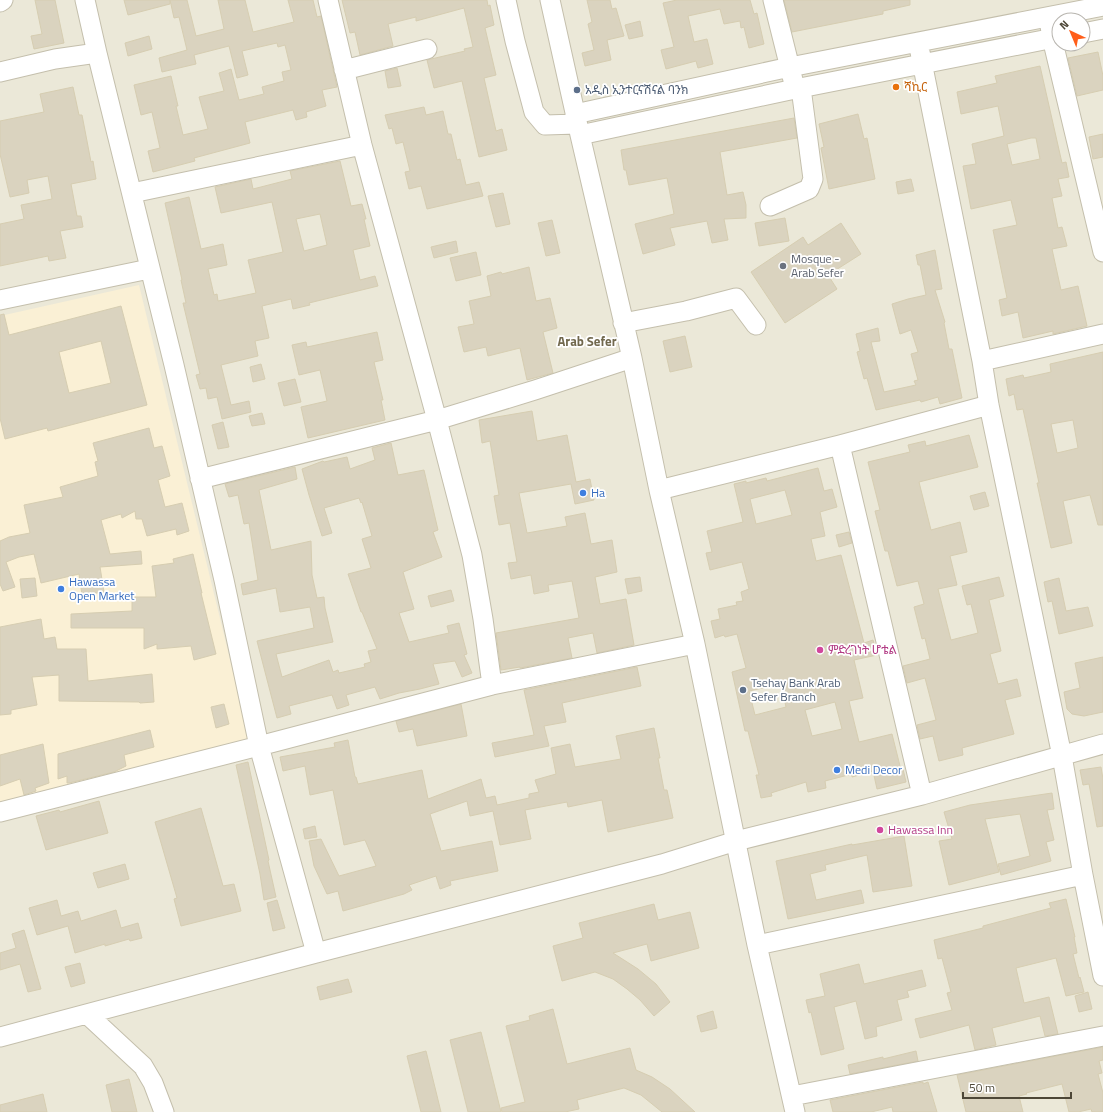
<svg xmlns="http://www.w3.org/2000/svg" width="1103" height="1112" viewBox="0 0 1103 1112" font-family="'Titillium Web','Noto Sans Ethiopic',sans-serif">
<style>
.residential{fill:#ebe8d8;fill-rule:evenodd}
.commercial{fill:#faf0d5}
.building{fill:#dad3bf;stroke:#d6cdb1;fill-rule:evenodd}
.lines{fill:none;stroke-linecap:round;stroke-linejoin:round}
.minor-casing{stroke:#c4bfac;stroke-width:21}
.minor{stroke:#fff;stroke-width:19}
.food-dot{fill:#e8710a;stroke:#fff;stroke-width:1.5}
.service-dot{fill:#5c6f8a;stroke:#fff;stroke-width:1.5}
.worship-dot{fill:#6b7280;stroke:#fff;stroke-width:1.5}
.shop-dot{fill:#3f7fe0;stroke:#fff;stroke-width:1.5}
.hotel-dot{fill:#d1479c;stroke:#fff;stroke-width:1.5}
.labels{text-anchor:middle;stroke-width:3.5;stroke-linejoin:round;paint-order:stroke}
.food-label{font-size:12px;fill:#c56008;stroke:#fff;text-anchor:start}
.service-label{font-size:12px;fill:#4e5e75;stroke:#fff;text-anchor:start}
.worship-label{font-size:12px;fill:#5b616d;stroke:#fff;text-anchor:start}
.shop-label{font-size:12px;fill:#366cbe;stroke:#fff;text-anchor:start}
.hotel-label{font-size:12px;fill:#b23c85;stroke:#fff;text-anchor:start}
.neighbourhood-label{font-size:13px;font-weight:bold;fill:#71684d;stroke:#fff}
</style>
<rect width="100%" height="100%" fill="#f7f5eb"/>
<path class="residential" d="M0,0h1103v1112h-1103zM1059,20h24v24h-24z"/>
<path class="commercial" d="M139,285l112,461 -251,60v-490z"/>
<path class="building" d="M35,0h20l9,43 -30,6 -3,-13 11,-2z
M124,0h46v4l-42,11z
M170,0h17l9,36 28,-7 -6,-29h27l8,32 41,-10 -6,-22h25l4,17 4,-1 16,71 -15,3 4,16 -20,6 1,5 -11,3 -3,-10 -48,12 5,21 -56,15 1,3 -42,11 -5,-21 12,-3 -8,-36 -11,3 -7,-30 37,-9 7,30h-2l7,29 25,-6 -9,-32 25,-6 -5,-18 12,-4 8,31 25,-6 -2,-7 22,-6 -2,-9 9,-2 -6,-25 -7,2 -1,-4 -35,8 6,24 -11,3 -8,-32 -35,9 2,9 -34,8 -3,-14 28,-8 -8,-33 -5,1z
M342,0h145l1,6 2,-1 4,20 -9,3 11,47 -12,3 12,53 6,-2 5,21 -28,7 -17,-76 -28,7 -7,-28 38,-9 -1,-2 9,-2 -9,-39 -48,13v-4l-28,7 5,22 -33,9 -5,-23 -5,1z
M587,0h23l2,9 4,-1 8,28 -17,4 4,20 -26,6 -3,-13 12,-3 -6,-26 4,-2z
M677,0h73l4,14 3,-1 7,31 -15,4 -5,-21 -3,1 -1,-7 -16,3 -4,-15 -32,7 6,26 13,-3 6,25 -15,4 -2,-7 -30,8 -5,-19 13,-3 -11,-44z
M784,0h126v5l-27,6v3l-91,18z
M640,21l3,15 -14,3 -4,-14z
M149,36l3,13 -24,7 -3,-13z
M1098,52l5,24v14l-26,6 -9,-38z
M1040,66l22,97 4,-1 3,15 -11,2 4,17 -10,2 6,30 4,-1 5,19 -15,3 9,41 17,-4 9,40 -34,8v-3l-30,7 -5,-26 -16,4 -3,-16 8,-2 -14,-68 24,-5 -6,-25 -40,9 -8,-43 13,-2 -4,-20 32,-8 -6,-30 -37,8 -4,-22 40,-9 -2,-7zM1031,138h5l4,21 -28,6 -5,-21z
M397,68l4,18 -13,2 -3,-17z
M73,87l6,28h3l9,47 2,-1 3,18 -25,5 6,32h4l2,11 -23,4 6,27 -17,3 -1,-5 -48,10v-42l24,-5 -3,-14 31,-6 -4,-23 -21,4 2,13 -19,4 -10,-43v-33l44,-9 -4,-18z
M424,107l2,8 17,-4 5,23h3l6,26 3,-1 6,26 13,-3 4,14 -56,13 -6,-23 -12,3 -4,-17 5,-1 -7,-29 -7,2 -4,-16 -3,1 -4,-14z
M858,114l6,25 3,-1 8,41 -46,10 -8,-41 3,-1 -5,-23z
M794,118l3,20 -77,14 7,43 16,-3 3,13v13l-22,1 4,21 -16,3 -5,-22 -37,7 5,17 -32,9 -8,-30 39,-10 -7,-36 -38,7 -3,-15h-2l-3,-20z
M1103,134v23l-10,2 -4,-22z
M340,161l11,45 11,-2 4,15h-2l6,27 -17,4 7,30 15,-4 3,10 -69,17 1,2 -17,4 -2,-10 -29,7 7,32 -14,3 3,15 -37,9 10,40 18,-4 2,11 -29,7 -5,-22 -9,2 -2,-11 -6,1 -4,-14 4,-1 -17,-71h3l-5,-23h1l-17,-77 24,-6 12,52 22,-5 4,21 -19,4 6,26 3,-1 1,7 38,-8 -8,-33 35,-8 -11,-50 -51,11 -6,-26 36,-8 2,10 39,-10 -2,-8zM320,214l7,31 -23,6 -8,-32z
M911,179l3,12 -16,3 -2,-12z
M503,193l7,31 -14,3 -8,-31z
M785,218l4,23 -30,5 -4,-23z
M552,220l8,33 -14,3 -8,-33z
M841,223l20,31 -33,21 9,14 -52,34 -34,-51 52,-35 5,8z
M456,241l2,11 -24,6 -3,-11z
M935,250l7,39 -7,1 10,32 -1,1 5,26h3l10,49 -22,6 -2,-7 -17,5 -1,-2 -44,10 -9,-32 -3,1 -7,-27 3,-1 -4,-17 22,-6 2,13 -9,1 13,50 32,-7 -2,-4 4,-1 -7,-26 7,-2 -7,-22 -11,4 -8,-30 16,-5 18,-4 -6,-30h-2l-2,-10z
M476,252l5,23 -25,6 -6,-23z
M529,267l7,34 14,-3 7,30 -14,4 10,41 -26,7 -7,-32 -32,8 -2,-9 -22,5 -6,-25 16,-3 -5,-23 22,-5 -4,-20 14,-4 1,2z
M121,306l26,99 -99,26 -1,-3 -42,11 -5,-21v-103l4,-1 5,21zM101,341l10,42 -42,10 -10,-41z
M377,332l6,28 -9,2 9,38h-2l4,20 -77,18 -7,-31 26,-6 -7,-31 -21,5 -7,-30 14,-3 1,5z
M685,336l7,31 -22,5 -7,-31z
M1103,352v173h-5l-8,-30 -27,6 9,42 -21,5 -14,-65h2l-16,-74 -6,1 -3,-16 -5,2 -3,-17 17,-4 1,3 27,-6 -1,-8zM1073,420l5,28 -21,5 -6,-29z
M261,364l4,15 -12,3 -3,-15z
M295,379l6,23 -17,4 -6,-23z
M532,411l5,30 30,-6 9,47 14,-3 4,21 -19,4 -4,-20 -52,9 8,40 40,-7 -2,-9 20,-4 6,31 21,-4 5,32 -22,5 5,27 26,-5 8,46 -37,8 -4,-20 -25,5 4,20 -52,10v-1l-19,3 -5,-37 83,-15 -7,-37 -24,4 1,6 -15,3 -3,-19 -20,4 -3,-16 9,-1 -7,-39 -11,2 -5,-29 5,-1 -9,-54 -8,2 -3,-23z
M262,413l3,11 -13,2 -3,-10z
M223,422l6,25 -11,2 -6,-24z
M149,428l5,20 8,-2 8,30 -12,4 7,27 17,-4 7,28 -12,4 -1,-6 -29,7 -5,-17h-6l-1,-8 -13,7 -1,-4 -20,6 9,34 31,-3 1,13 -42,3 4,25 -22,3 -3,-21 -38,9 -7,-29 -15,3 -13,5 9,25 -12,4 -3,-7v-43l9,-4 21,-4 -6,-28 39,-8 -3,-10 38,-11 -3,-14 3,-1 -5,-18z
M969,435l9,32 -59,15 12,48 29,-8 7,30 -17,4 7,29 -19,4 13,51 27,-7 -7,-29 -4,1 -5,-19 37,-9 5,19 -15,4 12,51 -11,3 8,30 19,-5 4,17 -16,4 9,34 -52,14 1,7 -24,6 -6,-25 -13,3 -3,-14 19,-5 -11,-42 -18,5 -4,-17 27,-7 -5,-21 -3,1 -8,-32 10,-3 -6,-23 -21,5 -9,-35h-3l-10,-40 5,-1 -12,-48 42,-10 -2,-7 17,-4 1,5z
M391,443l7,32 26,-5 14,60 -5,2 9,25 -39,15 11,37 -15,4 10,29 40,-9 -2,-7 12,-3 8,31 -3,1 8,18 -10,4 -7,-16 -22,3 6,20 -19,5 -21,4 -19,6 -5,-12 -29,8 3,10 -12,4 -5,-14 -43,11 2,8 -14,4 -20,-77 57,-13 -4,-21 -30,5 -4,-24 -33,7 -2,-11 17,-4 -9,-57 -5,1 -6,-29 -9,2 -4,-13 70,-17 2,12 -38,11 12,60 40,-9 1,34 5,23 7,-1 1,11 8,34 -57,12 6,23 47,-17 4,12 5,-2 1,3 26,-6 -1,-3 7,-2 -3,-11 9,-2 -15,-37h-1l-13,-38 23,-6 -9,-29 10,-3 -10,-34 -1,1 -2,-5 -35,10 8,25 -10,3 -13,-41 -7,-26 21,-8 1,1 23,-5 3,12 25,-9 -3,-12z
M818,468l6,23 8,-2 5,18 -17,5 5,24 -14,3 5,22 25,-6 23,88 9,-3 4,15 -23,5 9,38 -14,3 10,41 33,-8 9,36 2,-1 3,13 -29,7 -4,-18 -21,6v-3l-27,7 1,7 -18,4 -2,-10 -35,11 1,3 -11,2 -5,-23h3l-11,-44h-3l-13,-59 14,-4 -9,-34 -12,3 -1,-2 -9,3 -4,-17 9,-2 -2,-10 19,-4 -1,-3 7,-1 -2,-9 8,-3 -7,-27 -32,8 -4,-17 6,-1 -5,-21 36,-9 -9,-38 12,-3v2l20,-5 1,3zM785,490l7,25 -36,9 -6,-25zM781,684l5,23 -31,8 -6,-24zM835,702l7,27 -30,7 -7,-26z
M985,492l4,14 -15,4 -4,-14z
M849,532l3,11 -13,4 -3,-12z
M193,554l9,39h-1l15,61 -22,6 -3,-14 -34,3v-5l-13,5v-21h-73v-14l61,-3v-14h24l-4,-31 22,-3 -1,-4z
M640,577l2,14 -14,3 -3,-15z
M35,578l2,18 -15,2 -2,-19z
M1059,578l7,33 22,-4 5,19 -34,8 -7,-33 -4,1 -4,-20z
M451,590l3,11 -23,6 -3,-11z
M41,619l3,20 11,-2 2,12h29l2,32 64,-7 2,28 -14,1 -1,-1 -80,-1v-26l-27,2 5,28 -26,5v4l-11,1v-88z
M1103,657v55l-19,4 -12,-2 -5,-5 -3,-17 16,-4 -5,-25z
M637,667l4,19 -79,17 4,19 -22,4 5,20 -54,11 -3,-14 42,-8 -10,-45z
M224,704l5,20 -13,4 -5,-21z
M461,704l6,32 -50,10 -4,-17 -14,3 -3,-11z
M654,728l6,30h-2l6,32h3l6,28 -65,14 -6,-32 -34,7 -1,-5 -42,8 6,29 -31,6 -7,-34 -23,5 -3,-15 -37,13 11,37 51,-10 6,30 -48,10 1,4 -11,4 -4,-13 -27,9 3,5 -8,4 -61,17 -5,-20 -11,3 -13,-28 -5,-25 12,-2 18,37 37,-10 -11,-26 -21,5 -11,-55 -23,5 -5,-29 -22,5 -3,-14 55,-10 -1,-4 14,-3 7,37h1l2,7 64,-14 6,29 53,-20 5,19 9,-2 2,9 32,-7v-4l10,-2 -4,-12 21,-6 -5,-26 19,-4 5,23 46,-8 -5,-23z
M150,730l4,17 -30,8 2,11 -12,6 -45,11h-2v-7l-9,3v-25z
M43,744l6,39 -14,5 1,3 -12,4 -4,-16 -20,7v-31z
M248,762l21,98 -1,1 8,36 -12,3 -4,-26 -24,-109z
M1101,767l2,12v47l-6,1 -8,-43 -6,1 -3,-15z
M1052,793l2,16 -7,1 7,30 -8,2 5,19 -50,14 -3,-11 32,-8 -10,-42 -35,5 14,53 -50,13 -10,-44 13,-2 -8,-27 26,-7z
M99,801l9,32 -62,17 -10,-34 23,-6 1,2z
M201,808l22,78 11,-2 7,27 -60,15 -7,-27 3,-1 -22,-76z
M315,826l2,11 -12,2 -2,-10z
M904,836l8,50 -39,6 -6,-37 -42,10 1,5 -16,4 6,26 45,-10 3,13 -76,16 -12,-58 76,-17v1z
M125,864l4,15 -31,9 -5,-15z
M1066,899l9,38h-1l3,16 -4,1 6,24 1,-1 4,15 -18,4 -10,-38 -40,10 8,35 25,-6 9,37 -13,2 -5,-20 -48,12 4,17 -21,5 -6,-25 -49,13 -5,-19 37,-9 -5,-17 4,-1 -9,-34 -4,1 -4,-19 49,-12v-2l68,-18 -2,-5z
M57,900l4,16 17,-5 3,10 35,-11 5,18 17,-5 4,15 -12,3 -1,-2 -24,7v-2l-30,9 -7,-27 -31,9 -8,-27z
M277,900l8,28 -12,3 -6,-28z
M654,904l4,16 32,-8 9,36 -48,13 -4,-17 -34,9 25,16 18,15 14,18 -16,14 -14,-16 -13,-11 -14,-10 -18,-7 -33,9 -9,-35 30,-8 -4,-15z
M24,930l17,59 -13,3 -8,-28 -20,6v-17l16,-5 -4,-14z
M80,963l5,20 -14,4 -6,-20z
M859,964l5,20 58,-14 4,16 -19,5 2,6 -12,3 5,20 -26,7 1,9 -12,3 -9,-38 -22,6 10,42 -23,6 -10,-43 -2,1 -3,-13 19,-4 -5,-22z
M348,979l4,13 -32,8 -3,-13z
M1088,992l4,17 -13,3 -4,-16z
M553,1009l14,55 63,-16 6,22 16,7 18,12 25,23h-33l-21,-17 -17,-7 -47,12 2,9 -14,3h-63l-1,-4 24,-6 -19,-76 24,-6 -1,-4z
M713,1011l4,17 -16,4 -4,-16z
M481,1032l20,80h-33l-18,-72z
M1103,1047v13l-4,1 3,12 -4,1 5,19v19h-11l-1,-3 -13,3h-9l-7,-28 -36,9 1,1 -8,2 4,16h-57l-9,-37z
M426,1051l15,61h-20l-14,-56z
M916,1051l2,10 -68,13 -2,-9 35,-8v2z
M129,1079l8,33h-25l-6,-27z
M923,1082v2l5,-2 9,30h-44l-1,-5 -21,5h-38l-3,-12z
M43,1094l4,18h-47v-7z"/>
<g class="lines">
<defs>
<path id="minor" d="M85,0l12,53 77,312 50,215 35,166 57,207
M328,0l34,145 75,275 35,135 11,64 9,66
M506,0l9,41 19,71 11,13 32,-1
M550,0l30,135 52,223 27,132 36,154 62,301 38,167
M773,0l20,80
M0,2l3,-2
M1050,26l2,12 51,214
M1083,33l20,-4
M918,42l64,319 7,44 73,351 21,119 20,101
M344,70l83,-21
M0,72l55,-13 42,-6
M575,114l215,-47 313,-61
M580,135l215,-46 264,-52
M132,193l230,-48
M770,206l39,-17 4,-10 -12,-91
M0,300l149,-31
M623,323l63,-12 50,-13 20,27
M982,361l121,-27
M840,445l82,350
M200,479l237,-59 98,-30 97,-32
M659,490l181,-45 149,-40
M0,812l259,-66 233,-61 203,-41
M757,945l326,-70
M87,1014l56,52 10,17 11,29
M0,1037l316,-84 346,-89 74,-23 186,-46 181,-51
M792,1096l311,-60"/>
</defs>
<use href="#minor" class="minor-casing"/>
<use href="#minor" class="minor"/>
</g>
<circle class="food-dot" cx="896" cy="87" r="4"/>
<g class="service-dot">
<circle cx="577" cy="90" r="4"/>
<circle cx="743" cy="690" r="4"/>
</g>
<circle class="worship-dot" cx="783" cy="266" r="4"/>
<g class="shop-dot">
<circle cx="583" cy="493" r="4"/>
<circle cx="61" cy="589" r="4"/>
<circle cx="837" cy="770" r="4"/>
</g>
<g class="hotel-dot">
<circle cx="820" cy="650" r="4"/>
<circle cx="880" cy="830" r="4"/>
</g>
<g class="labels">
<g class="food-label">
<text x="904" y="91">ሻኪር</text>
</g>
<g class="service-label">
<text x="585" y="94">አዲስ ኢንተርናሽናል ባንክ</text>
<text x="751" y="687">Tsehay Bank Arab<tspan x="751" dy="14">Sefer Branch</tspan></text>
</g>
<g class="worship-label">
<text x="791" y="263">Mosque -<tspan x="791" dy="14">Arab Sefer</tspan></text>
</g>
<g class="shop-label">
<text x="591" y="497">Ha</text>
<text x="69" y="586">Hawassa<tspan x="69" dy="14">Open Market</tspan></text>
<text x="845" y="774">Medi Decor</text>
</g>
<g class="hotel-label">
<text x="828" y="654">ምድረገነት ሆቴል</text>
<text x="888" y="834">Hawassa Inn</text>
</g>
<g class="neighbourhood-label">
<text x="587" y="346">Arab Sefer</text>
</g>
</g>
<g transform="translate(1071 32) rotate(316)"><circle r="19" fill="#ffffff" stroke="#b8b5af"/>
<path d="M0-3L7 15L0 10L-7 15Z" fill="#ff5e1a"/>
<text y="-6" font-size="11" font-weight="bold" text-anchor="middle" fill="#4d4737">N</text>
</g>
<path d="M963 1092v6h108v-6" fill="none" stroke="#4d4737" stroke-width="2"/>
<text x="969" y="1092" font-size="12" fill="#4d4737" stroke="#ffffff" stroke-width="3" paint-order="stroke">50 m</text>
</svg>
